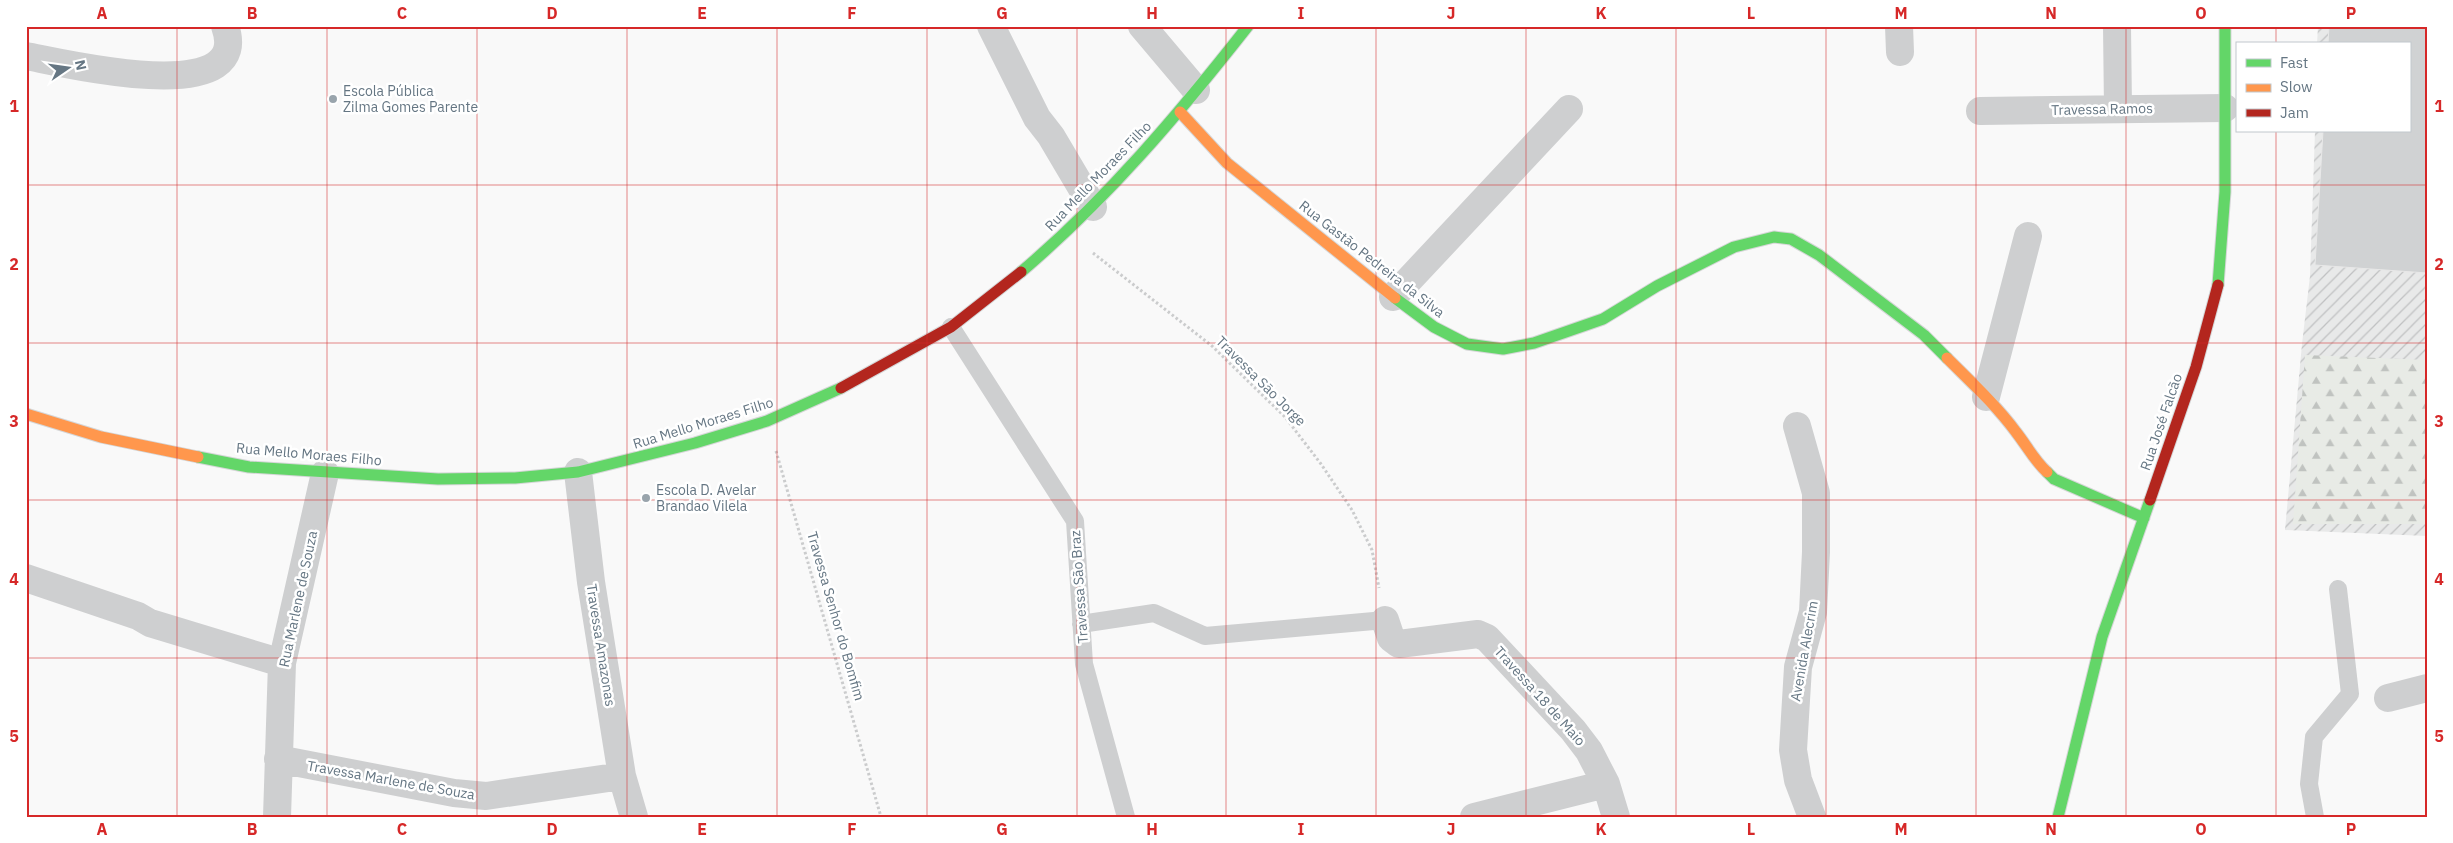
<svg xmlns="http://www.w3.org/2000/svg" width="2453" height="843" viewBox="0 0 2453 843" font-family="'IBM Plex Sans',sans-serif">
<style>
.industrial{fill:url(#industrial-furrows)}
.forest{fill:url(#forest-firs)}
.building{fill:#d0d2d3;stroke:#e8e8e8}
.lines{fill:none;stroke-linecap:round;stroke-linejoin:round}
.fast-casing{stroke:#d5d6d7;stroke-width:13}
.slow-casing{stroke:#d5d6d7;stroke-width:13}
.jam-casing{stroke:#d5d6d7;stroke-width:13}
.path{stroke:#cbcccd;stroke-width:3;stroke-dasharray:2.5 2.5;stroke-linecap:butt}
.lane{stroke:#cecfd0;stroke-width:18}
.street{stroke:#cecfd0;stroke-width:28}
.fast{stroke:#63d668;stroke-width:11}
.slow{stroke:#ff974d;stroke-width:11}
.jam{stroke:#b3261e;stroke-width:11}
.grid{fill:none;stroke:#d62828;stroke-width:1;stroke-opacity:0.55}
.poi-dot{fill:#99a4ac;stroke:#fff;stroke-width:2}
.labels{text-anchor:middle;stroke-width:5;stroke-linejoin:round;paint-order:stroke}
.poi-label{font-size:14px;fill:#657683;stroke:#fff;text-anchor:start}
.street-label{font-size:14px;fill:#657683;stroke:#fff}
.neatline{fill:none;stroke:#d62828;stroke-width:2}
.grid-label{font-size:16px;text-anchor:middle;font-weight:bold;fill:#d62828}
</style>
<defs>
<pattern id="industrial-furrows" width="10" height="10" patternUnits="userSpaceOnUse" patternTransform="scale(1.25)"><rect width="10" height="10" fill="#e8e9e9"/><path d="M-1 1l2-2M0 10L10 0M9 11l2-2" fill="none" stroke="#c0c1c2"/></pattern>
<pattern id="forest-firs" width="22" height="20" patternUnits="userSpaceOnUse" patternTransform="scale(1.25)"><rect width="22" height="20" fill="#e8ebe6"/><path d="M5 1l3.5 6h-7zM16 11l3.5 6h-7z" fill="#c0c3c0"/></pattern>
</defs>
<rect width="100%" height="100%" fill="#f9f9f9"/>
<path class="industrial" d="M2318,26h109v510l-142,-6 17,-186 8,-68 5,-145h94v-87h-92z"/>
<path class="forest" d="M2305,355l122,5v164h-134z"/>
<path class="building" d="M2329,26h98v247l-112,-8 8,-134h86v-87h-81z"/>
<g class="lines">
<defs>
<path id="fast" d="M1021,272c87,-74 157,-157 227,-246
M2218,285l7,-93v-166
M1395,298l39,29 33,17 36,5 31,-6 69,-24 54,-33 77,-39 40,-10 17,2 28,16 105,80 23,23
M198,457l51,10 189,12 77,-1 63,-6 117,-29 72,-22 74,-33
M2047,472l7,7 90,39
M2058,817l44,-180 48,-137"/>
<path id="slow" d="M1180,112l47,51 168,135
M1947,358c24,24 49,47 69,74 11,14 18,28 31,40
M26,414l75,23 97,20"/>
<path id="jam" d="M841,388l110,-61 70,-55
M2150,500l46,-133 22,-82"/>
</defs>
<use href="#fast" class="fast-casing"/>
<use href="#slow" class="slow-casing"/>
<use href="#jam" class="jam-casing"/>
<path class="path" d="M1093,253l119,93 73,71 36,47 31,46 20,40 7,38
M776,451l105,366"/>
<path class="lane" d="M951,327l124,194 9,143 42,153
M1081,624l73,-11 51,23 180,-16
M2315,817l-6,-33 5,-47 36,-43 -12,-105"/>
<path class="street" d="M991,26l46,92 14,18 42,71
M1142,26l54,64
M1899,26l1,26
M2117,26l1,83
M26,56c34,6 229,55 199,-30
M1980,111l245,-3
M1393,297l176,-188
M1986,397l42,-161
M1797,426l19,67v59l-3,60 -15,55 -5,83 5,30 14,37
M578,472l13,110 31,194 12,41
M26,578l112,38 12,7 132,40
M1385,620l6,18 8,6 79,-10 9,4 86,92 16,21 17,33 10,33
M2388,698l39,-10
M278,759l176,34 32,3 136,-20
M277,817l5,-154 43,-190
M1474,817l132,-33"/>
<use href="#fast" class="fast"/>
<use href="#slow" class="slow"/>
<use href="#jam" class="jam"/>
</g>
<path class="grid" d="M177,26v791M327,26v791M477,26v791M627,26v791M777,26v791M927,26v791M1077,26v791M1226,26v791M1376,26v791M1526,26v791M1676,26v791M1826,26v791M1976,26v791M2126,26v791M2276,26v18M2276,131v686M26,185h2401M26,343h2401M26,500h2401M26,658h2401"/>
<g class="poi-dot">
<circle cx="333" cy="99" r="5"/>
<circle cx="646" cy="498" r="5"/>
</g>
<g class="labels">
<g class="poi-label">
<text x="343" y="96">Escola Pública<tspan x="343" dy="16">Zilma Gomes Parente</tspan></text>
<text x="656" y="495">Escola D. Avelar<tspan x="656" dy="16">Brandao Vilela</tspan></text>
</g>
<g class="street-label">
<text transform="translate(2102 109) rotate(-1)" y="5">Travessa Ramos</text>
<text transform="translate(1098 176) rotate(-46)" y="5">Rua Mello Moraes Filho</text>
<text transform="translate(1372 259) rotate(38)" y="5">Rua Gastão Pedreira da Silva</text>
<text transform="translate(1261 381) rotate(45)" y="5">Travessa Sāo Jorge</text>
<text transform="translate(2161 422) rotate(-71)" y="5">Rua José Falcão</text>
<text transform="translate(703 423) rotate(-17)" y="5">Rua Mello Moraes Filho</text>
<text transform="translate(309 454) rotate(5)" y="5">Rua Mello Moraes Filho</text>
<text transform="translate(1079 587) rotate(-94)" y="5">Travessa São Braz</text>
<text transform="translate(298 599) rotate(-78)" y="5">Rua Marlene de Souza</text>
<text transform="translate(836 616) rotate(74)" y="5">Travessa Senhor do Bomfim</text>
<text transform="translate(601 645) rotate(81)" y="5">Travessa Amazonas</text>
<text transform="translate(1804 651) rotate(-80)" y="5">Avenida Alecrim</text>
<text transform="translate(1540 696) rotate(48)" y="5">Travessa 18 de Maio</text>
<text transform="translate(391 780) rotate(10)" y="5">Travessa Marlene de Souza</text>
</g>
</g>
<rect width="2453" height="843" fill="none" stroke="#ffffff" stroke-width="55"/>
<rect x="2236" y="42" width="175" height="90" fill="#ffffff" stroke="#c1c8cd"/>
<rect x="2246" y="59" width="25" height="8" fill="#63d668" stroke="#c1c8cd"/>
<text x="2280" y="68" font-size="15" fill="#657683">Fast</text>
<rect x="2246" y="84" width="25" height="8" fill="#ff974d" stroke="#c1c8cd"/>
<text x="2280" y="92" font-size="15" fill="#657683">Slow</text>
<rect x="2246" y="109" width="25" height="8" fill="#b3261e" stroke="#c1c8cd"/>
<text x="2280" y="118" font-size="15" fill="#657683">Jam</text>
<g transform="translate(68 68) rotate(77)" stroke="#ffffff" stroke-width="4" paint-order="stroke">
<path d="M0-4L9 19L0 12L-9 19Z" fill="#657683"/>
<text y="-8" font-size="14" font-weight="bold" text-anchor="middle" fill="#657683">N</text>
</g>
<rect x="28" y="28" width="2398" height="788" class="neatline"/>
<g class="grid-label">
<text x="102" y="19">A</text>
<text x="252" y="19">B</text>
<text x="402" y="19">C</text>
<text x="552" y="19">D</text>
<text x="702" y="19">E</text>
<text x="852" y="19">F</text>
<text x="1002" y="19">G</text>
<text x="1152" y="19">H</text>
<text x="1301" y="19">I</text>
<text x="1451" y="19">J</text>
<text x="1601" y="19">K</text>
<text x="1751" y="19">L</text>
<text x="1901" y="19">M</text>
<text x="2051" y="19">N</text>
<text x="2201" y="19">O</text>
<text x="2351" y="19">P</text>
<text x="14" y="112">1</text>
<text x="2439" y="112">1</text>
<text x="14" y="270">2</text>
<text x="2439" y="270">2</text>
<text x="14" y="427">3</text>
<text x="2439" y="427">3</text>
<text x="14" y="585">4</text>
<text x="2439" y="585">4</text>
<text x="14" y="742">5</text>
<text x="2439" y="742">5</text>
<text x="102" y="835">A</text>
<text x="252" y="835">B</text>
<text x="402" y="835">C</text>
<text x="552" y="835">D</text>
<text x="702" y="835">E</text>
<text x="852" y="835">F</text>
<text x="1002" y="835">G</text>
<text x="1152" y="835">H</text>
<text x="1301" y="835">I</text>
<text x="1451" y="835">J</text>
<text x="1601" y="835">K</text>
<text x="1751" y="835">L</text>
<text x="1901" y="835">M</text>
<text x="2051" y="835">N</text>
<text x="2201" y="835">O</text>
<text x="2351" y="835">P</text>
</g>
</svg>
